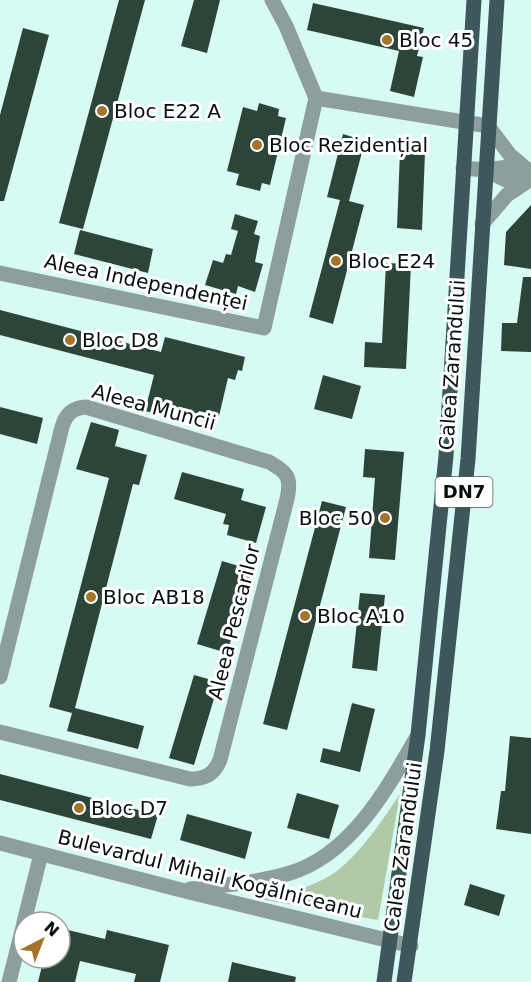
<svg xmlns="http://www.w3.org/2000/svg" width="531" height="982" viewBox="0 0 531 982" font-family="'DejaVu Sans',sans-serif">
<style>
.green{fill:#b0caa7}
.building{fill:#2d4538}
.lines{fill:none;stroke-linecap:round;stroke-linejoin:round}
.minor{stroke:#8e9d9e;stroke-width:15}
.tertiary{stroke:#8e9d9e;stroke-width:15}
.primary{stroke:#3e575a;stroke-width:15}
.poi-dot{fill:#a6732a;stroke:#fff;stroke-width:2}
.labels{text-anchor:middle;stroke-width:6;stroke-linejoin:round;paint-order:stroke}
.shield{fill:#fff;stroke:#505856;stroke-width:1.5}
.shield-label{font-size:18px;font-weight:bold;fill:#05100e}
.poi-label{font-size:20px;fill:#05100e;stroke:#fff;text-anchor:start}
.street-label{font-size:20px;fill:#05100e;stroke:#fff}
</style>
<rect width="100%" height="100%" fill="#d8faf4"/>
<path class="green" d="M400,794l-22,126 -118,-21c24,-5 50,-11 71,-24 26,-16 52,-56 69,-81z"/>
<path class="building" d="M119,0h26l-62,229 -24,-6z
M194,0h26l-13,53 -26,-7z
M313,3l111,25 -7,28 6,1 -9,40 -24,-6 9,-40 -92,-21z
M23,28l26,7 -45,166h-4v-86z
M259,103l20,6 -1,7 8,2 -16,67 -8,-2 -2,8 -24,-6 3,-11 -12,-3 16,-64 14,4z
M343,134l22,7 -16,60 15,4 -31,119 -24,-7 31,-117 -13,-3z
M400,151l25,1 -3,78 -25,-2z
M531,205v64l-27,-4 2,-33z
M235,214l23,7 -4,13 6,2 -5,26 8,2 -8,28 -17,-6 -2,8 -31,-9 8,-25 10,3 3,-9 5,1 7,-24 -7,-2z
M80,230l73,19 -5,24 -74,-19z
M386,263l25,1 -5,105 -42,-2 1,-25 17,1z
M523,277h8v75l-30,-1 1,-28h15z
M0,310l161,42 4,-15 80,20 -3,14 -4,-1 -3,10 -7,-2 -9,38 -20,-5 -3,13 -51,-13 9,-36 -154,-40z
M323,375l38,11 -9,33 -38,-10z
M0,407l43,11 -6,26 -37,-10z
M91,422l28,8 -4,16 32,9 -8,30 -6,-1 -58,224 69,18 -6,23 -71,-18 5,-18 -23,-6 60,-229 -33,-9z
M365,449l39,3 -9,108 -26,-2 6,-80 -12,-1z
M182,472l62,17 -3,11 25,7 -10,36 -29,-8 2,-10 -6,-1 3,-10 -52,-15z
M322,501l24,6 -59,223 -24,-6z
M222,561l30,9 -25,83 -30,-9z
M360,593l25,2 -8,76 -25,-3z
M194,675l25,7 -25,83 -25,-7z
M352,703l23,6 -15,63 -40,-10 3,-14 17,4z
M510,736l21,2v96l-35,-5 5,-38h4z
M0,774l158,41 -7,24 -151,-39z
M297,793l42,12 -10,34 -42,-11z
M187,814l65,18 -7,27 -65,-19z
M470,884l35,11 -6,21 -35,-11z
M60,928l45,11 2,-9 62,15 -9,37h-26l2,-8 -56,-13 -5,21h-37l6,-24h16z
M232,962l64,15 -1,5h-67z"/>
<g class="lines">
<path class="minor" d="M272,0l14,26 30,72 172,28 22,29 21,18
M463,168l22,2 24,-3 16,6
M485,170l23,11 22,-4
M482,224l25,-29 24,-16
M0,273l264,55 52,-230
M0,677l62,-250c4,-13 10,-19 24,-20l183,55c18,10 23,15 18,37l-67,261c-6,14 -14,19 -30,19l-190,-47
M24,922l17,-68
M9,982l15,-59"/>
<path class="tertiary" d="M0,843l181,47 230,56
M190,889c33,-4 68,-6 100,-16 62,-19 98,-86 128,-138"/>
<path class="primary" d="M384,982l34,-247 28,-279 28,-456
M404,982l33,-231 31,-292 29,-459"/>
</g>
<g class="poi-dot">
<circle cx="387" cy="40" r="6"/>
<circle cx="102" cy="111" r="6"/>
<circle cx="257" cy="145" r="6"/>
<circle cx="336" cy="261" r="6"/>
<circle cx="70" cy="340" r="6"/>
<circle cx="385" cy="518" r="6"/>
<circle cx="91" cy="597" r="6"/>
<circle cx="305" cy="616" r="6"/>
<circle cx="79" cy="808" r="6"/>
</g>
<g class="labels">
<rect class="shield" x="435.5" y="477" width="57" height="30" rx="4.5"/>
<g class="shield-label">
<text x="464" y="498">DN7</text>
</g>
<g class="poi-label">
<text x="399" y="47">Bloc 45</text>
<text x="114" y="118">Bloc E22 A</text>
<text x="269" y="152">Bloc Rezidențial</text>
<text x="348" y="268">Bloc E24</text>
<text x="82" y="347">Bloc D8</text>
<text x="373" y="525" text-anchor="end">Bloc 50</text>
<text x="103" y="604">Bloc AB18</text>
<text x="317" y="623">Bloc A10</text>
<text x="91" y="815">Bloc D7</text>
</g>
<g class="street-label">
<text transform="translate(146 282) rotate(12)" y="7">Aleea Independenței</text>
<text transform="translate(452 365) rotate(-86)" y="7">Calea Zarandului</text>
<text transform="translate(154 407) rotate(15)" y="7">Aleea Muncii</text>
<text transform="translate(234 622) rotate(-76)" y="7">Aleea Pescarilor</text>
<text transform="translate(403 847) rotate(-82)" y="7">Calea Zarandului</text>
<text transform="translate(210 874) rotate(14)" y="7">Bulevardul Mihail Kogălniceanu</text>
</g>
</g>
<g transform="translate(42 940) rotate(42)"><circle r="28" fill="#ffffff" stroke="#9b9f9f" stroke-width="1.5"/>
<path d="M0-4.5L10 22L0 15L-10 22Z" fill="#a6732a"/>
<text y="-9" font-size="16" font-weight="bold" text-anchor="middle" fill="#05100e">N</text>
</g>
</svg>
